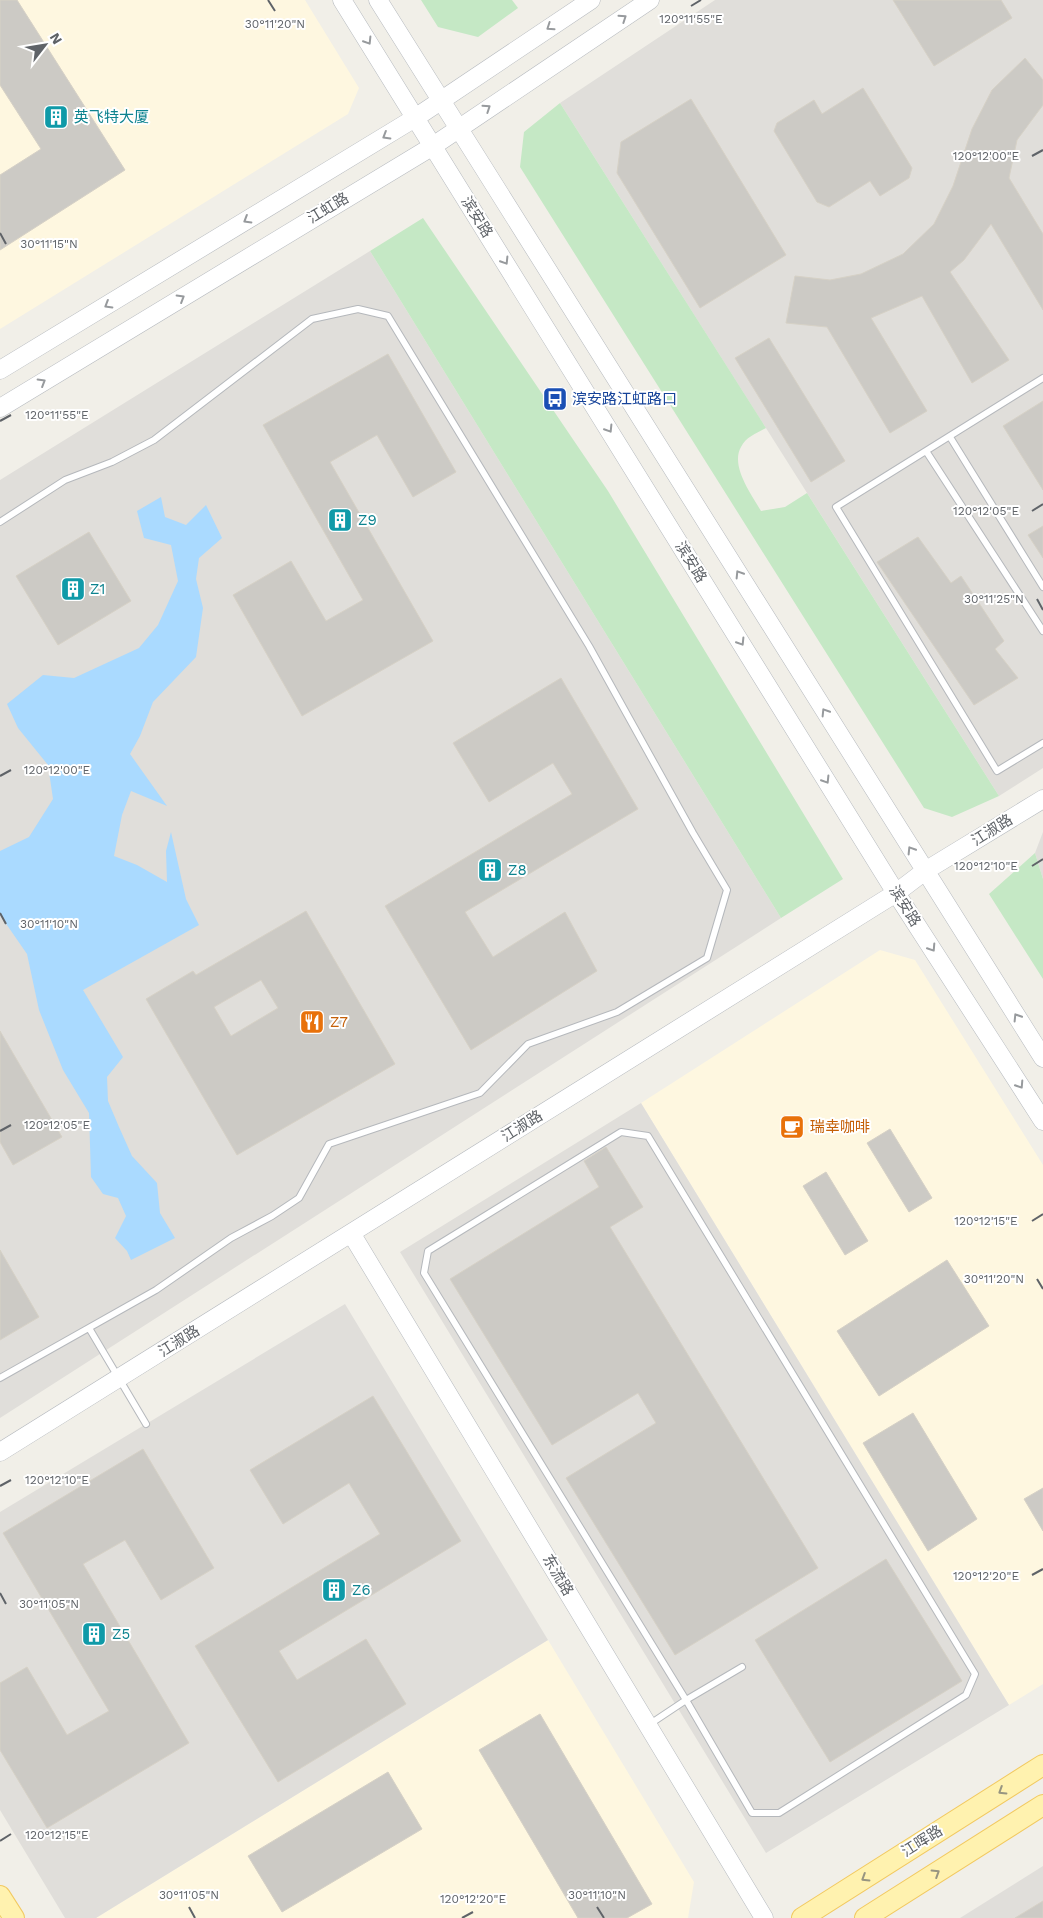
<svg xmlns="http://www.w3.org/2000/svg" width="1043" height="1918" viewBox="0 0 1043 1918" font-family="'Work Sans','Noto Sans SC',sans-serif">
<style>
.commercial{fill:#fef7e0}
.industrial{fill:#e0deda}
.green{fill:#c5e8c5}
.water{fill:#aadaff}
.building{fill:#cccac5;stroke:#d6d1c6;fill-rule:evenodd}
.lines{fill:none;stroke-linecap:round;stroke-linejoin:round}
.lane-casing{stroke:#b5b8bc;stroke-width:8}
.secondary-casing{stroke:#b6babf;stroke-width:19}
.primary-casing{stroke:#f2c960;stroke-width:22}
.lane{stroke:#fff;stroke-width:6}
.secondary{stroke:#fff;stroke-width:18}
.primary{stroke:#fff2af;stroke-width:20}
.oneway{stroke:#979a9d}
.oneway2{stroke:#979581}
.ticks{fill:none;stroke:#5f6368;stroke-width:2}
.labels{text-anchor:middle;stroke-width:4;stroke-linejoin:round;paint-order:stroke}
.culture-label{font-size:15px;fill:#0d838f;stroke:#fff;text-anchor:start}
.street-label{font-size:15px;fill:#5f6368;stroke:#fff}
.transit-label{font-size:15px;fill:#164399;stroke:#fff;text-anchor:start}
.food-label{font-size:15px;fill:#c56008;stroke:#fff;text-anchor:start}
.ticks-label{font-size:12px;text-anchor:middle;fill:#5f6368;stroke:#fff;stroke-width:4;stroke-linejoin:round;paint-order:stroke}
</style>
<rect width="100%" height="100%" fill="#f1efe8"/>
<path class="commercial" d="M0,0h305l54,88 -11,26 -348,215z
M880,950l35,10 128,205v519l-34,21 -368,-602z
M548,1640l146,242 -6,36h-592z"/>
<path class="industrial" d="M715,0h328v768l-44,28 -439,-693z
M370,251l411,667 -781,500v-938z
M1043,832v47l-8,-26z
M641,1103l368,602 -243,148 -366,-601z
M345,1304l203,336 -452,278h-31l-65,-108v-298z
M1043,1866v52h-83z"/>
<path class="green" d="M421,0h91l6,8 -40,29 -40,-10z
M560,103l206,325c-9,5 -20,9 -25,19 -11,19 11,48 20,64l24,-4 22,-14 192,303 -47,21 -28,-9 -404,-641 4,-35z
M423,218l185,273 235,388 -62,39 -411,-667z
M1035,853l8,26v100l-54,-85z"/>
<path class="water" d="M161,497l4,20 21,8 20,-20 16,33 -23,20 -3,21 7,29 -7,49 -43,45 -13,34 -10,18 37,52 -36,-15 -9,24 -8,41 23,9 30,17 -1,-31 5,-19 15,67 13,26 -116,65 40,67 -16,20 1,24 11,26 13,29 25,27 3,30 15,25 -44,22 -4,-9 -12,-13 11,-22 -8,-18 -15,-4 -12,-17 -2,-64 -26,-43 -24,-60 -12,-56 -27,-39v-64l29,-14 24,-38 -5,-34 -30,-37 -11,-24 36,-29 31,3 65,-30 19,-23 20,-44 -7,-36 -27,-7 -7,-27z"/>
<path class="building" d="M0,0h17l108,170 -125,80v-75l41,-26 -41,-64z
M893,0h108l11,18 -78,48z
M1025,58l18,22v25l-26,35 -8,38 34,56v76l-52,-86 -27,36 -14,12 59,88 -37,23 -50,-87 -51,22 56,93 -37,22 -63,-106 -41,-4 9,-47 35,4 31,-6 42,-20 31,-30 19,-38 19,-57 20,-39z
M863,88l49,80 -3,10 -29,18 -10,-15 -41,26 -12,-5 -43,-71 3,-8 37,-23 8,14z
M691,99l95,156 -86,53 -83,-135 4,-31z
M769,338l76,123 -34,21 -76,-124z
M388,354l68,118 -43,25 -36,-62 -47,27 103,179 -131,75 -69,-121 58,-34 35,60 37,-21 -100,-175z
M1043,401v89l-40,-64z
M1043,526v32l-15,-23z
M89,532l42,69 -73,44 -42,-69z
M918,537l33,46 10,-7 43,65 -9,8 23,29 -44,27 -97,-143z
M561,678l77,131 -173,103 28,45 72,-45 32,59 -126,79 -86,-144 187,-112 -19,-31 -64,39 -36,-59z
M306,911l89,153 -158,91 -91,-156 47,-28 3,4zM261,980l17,28 -47,28 -17,-29z
M0,1031l62,106 -49,28 -13,-23z
M890,1129l42,69 -23,14 -42,-69z
M606,1147l37,60 -33,20 208,341 -143,87 -109,-177 90,-55 -18,-30 -86,52 -102,-166 149,-92 -15,-26z
M826,1172l42,69 -23,14 -42,-69z
M0,1250l39,67 -39,23z
M947,1260l42,66 -110,70 -42,-65z
M373,1396l88,145 -182,110 18,29 69,-41 40,65 -128,78 -83,-136 185,-112 -31,-51 -66,41 -33,-54z
M913,1413l64,106 -49,32 -65,-108z
M143,1449l71,119 -53,32 -36,-60 -42,24 106,179 -142,85 -47,-78v-67l27,-16 40,68 42,-24 -106,-178z
M1043,1488v43l-19,-32z
M886,1559l76,122 -132,81 -75,-122z
M540,1714l112,190 -25,14h-49l-99,-168z
M388,1772l34,57 -140,83 -34,-56z
M1043,1901v17h-28z"/>
<g class="lines">
<defs>
<path id="lane" d="M1043,378l-207,129 161,264 46,-28
M950,437l93,150
M926,451l117,180
M0,522l65,-42 47,-18 42,-22 158,-121 46,-10 30,7 201,330 104,187 34,57 -20,68 -90,54 -89,32 -48,49 -151,51 -30,54 -27,18 -41,22 -75,52 -156,88
M621,1132l27,4 327,538 -9,21 -187,118h-27l-66,-113 -262,-427 4,-22z
M89,1328l57,96
M650,1724l36,-24 56,-33"/>
<path id="secondary" d="M342,0l554,893 147,228
M378,0l665,1058
M0,370l415,-252 176,-118
M0,408l433,-262 217,-146
M351,1233l413,685
M0,1452l896,-559 29,-22 118,-72"/>
<path id="primary" d="M0,1896l14,22
M802,1918l241,-153
M865,1918l178,-113"/>
</defs>
<use href="#lane" class="lane-casing"/>
<use href="#secondary" class="secondary-casing"/>
<use href="#primary" class="primary-casing"/>
<use href="#lane" class="lane"/>
<use href="#secondary" class="secondary"/>
<use href="#primary" class="primary"/>
</g>
<defs><path id="oneway-chevron" d="M-2-3.5L2.5 0L-2 3.5" fill="none" stroke-width="1.6" stroke-linecap="round" stroke-linejoin="round" transform="scale(1.25)"/></defs>
<g class="oneway">
<use href="#oneway-chevron" transform="translate(623 18) rotate(-34)"/>
<use href="#oneway-chevron" transform="translate(550 27) rotate(146)"/>
<use href="#oneway-chevron" transform="translate(368 41) rotate(58)"/>
<use href="#oneway-chevron" transform="translate(487 108) rotate(-34)"/>
<use href="#oneway-chevron" transform="translate(386 136) rotate(149)"/>
<use href="#oneway-chevron" transform="translate(247 220) rotate(149)"/>
<use href="#oneway-chevron" transform="translate(505 261) rotate(58)"/>
<use href="#oneway-chevron" transform="translate(181 298) rotate(-31)"/>
<use href="#oneway-chevron" transform="translate(108 305) rotate(149)"/>
<use href="#oneway-chevron" transform="translate(42 382) rotate(-31)"/>
<use href="#oneway-chevron" transform="translate(609 429) rotate(58)"/>
<use href="#oneway-chevron" transform="translate(739 574) rotate(-122)"/>
<use href="#oneway-chevron" transform="translate(741 642) rotate(58)"/>
<use href="#oneway-chevron" transform="translate(825 712) rotate(-122)"/>
<use href="#oneway-chevron" transform="translate(826 780) rotate(58)"/>
<use href="#oneway-chevron" transform="translate(911 850) rotate(-122)"/>
<use href="#oneway-chevron" transform="translate(932 948) rotate(57)"/>
<use href="#oneway-chevron" transform="translate(1017 1017) rotate(-122)"/>
<use href="#oneway-chevron" transform="translate(1020 1085) rotate(57)"/>
</g>
<g class="oneway2">
<use href="#oneway-chevron" transform="translate(1002 1791) rotate(148)"/>
<use href="#oneway-chevron" transform="translate(936 1873) rotate(-32)"/>
<use href="#oneway-chevron" transform="translate(865 1878) rotate(148)"/>
</g>
<path class="ticks" d="M268,0l7,11M691,6l10,-6M1032,156l11,-6M0,233l6,11M0,421l11,-6M1032,511l11,-7M1037,599l6,11M0,776l11,-6M1032,866l11,-7M0,913l6,11M0,1131l11,-6M1032,1221l11,-7M1037,1279l6,10M0,1486l11,-6M1032,1575l11,-6M0,1593l6,11M0,1841l11,-7M189,1907l6,11M597,1907l7,11M462,1918l11,-6"/>
<defs>
<symbol id="building-square" viewBox="-11 -11 22 22"><rect x="-9" y="-9" width="18" height="18" rx="4" fill="#0f9aa8" stroke="#fff"/><path d="M-4-6H4V6H1V3H-1V6H-4ZM-2.5-4.3h1.7v1.8h-1.7ZM.8-4.3h1.7v1.8H.8ZM-2.5-1h1.7V.8h-1.7ZM.8-1h1.7V.8H.8Z" fill="#fff"/></symbol>
<symbol id="bus-square" viewBox="-11 -11 22 22"><rect x="-9" y="-9" width="18" height="18" rx="4" fill="#1a4fb4" stroke="#fff"/><path d="M-5-6H5V4H4V6H2V4H-2V6H-4V4H-5ZM-3.5-4V0h7V-4ZM-3.5 1.2v1.5H-2V1.2ZM2 1.2v1.5H3.5V1.2Z" fill="#fff"/></symbol>
<symbol id="restaurant-square" viewBox="-11 -11 22 22"><rect x="-9" y="-9" width="18" height="18" rx="4" fill="#e8710a" stroke="#fff"/><path d="M-5-6h1v4h1v-4h1v4h1v-4h1v5L-1.5 .5V6h-2V.5L-5-1ZM5-6V6H3V1.5H1.5Q1.5-4 5-6Z" fill="#fff"/></symbol>
<symbol id="cafe-square" viewBox="-11 -11 22 22"><rect x="-9" y="-9" width="18" height="18" rx="4" fill="#e8710a" stroke="#fff"/><path d="M-5.5-4.5H6V0H3Q3 3.5 0 3.5H-2.5Q-5.5 3.5-5.5 0ZM3-3.2v2h1.7v-2ZM-6 4.5H4V6H-6Z" fill="#fff"/></symbol>
</defs>
<g fill-rule="evenodd">
<use href="#building-square" x="42" y="103" width="28" height="28"/>
<use href="#bus-square" x="541" y="385" width="28" height="28"/>
<use href="#building-square" x="326" y="506" width="28" height="28"/>
<use href="#building-square" x="59" y="575" width="28" height="28"/>
<use href="#building-square" x="476" y="856" width="28" height="28"/>
<use href="#restaurant-square" x="298" y="1008" width="28" height="28"/>
<use href="#cafe-square" x="778" y="1113" width="28" height="28"/>
<use href="#building-square" x="320" y="1576" width="28" height="28"/>
<use href="#building-square" x="80" y="1620" width="28" height="28"/>
</g>
<g class="labels">
<g class="culture-label">
<text x="74" y="122">英飞特大厦</text>
<text x="358" y="525">Z9</text>
<text x="90" y="594">Z1</text>
<text x="508" y="875">Z8</text>
<text x="352" y="1595">Z6</text>
<text x="112" y="1639">Z5</text>
</g>
<g class="street-label">
<text transform="translate(328 208) rotate(-31)" y="5">江虹路</text>
<text transform="translate(477 217) rotate(58)" y="5">滨安路</text>
<text transform="translate(691 562) rotate(58)" y="5">滨安路</text>
<text transform="translate(992 830) rotate(-32)" y="5">江淑路</text>
<text transform="translate(905 906) rotate(58)" y="5">滨安路</text>
<text transform="translate(522 1126) rotate(-32)" y="5">江淑路</text>
<text transform="translate(179 1341) rotate(-32)" y="5">江淑路</text>
<text transform="translate(558 1575) rotate(59)" y="5">东流路</text>
<text transform="translate(922 1841) rotate(-32)" y="5">江晖路</text>
</g>
<g class="transit-label">
<text x="572" y="404">滨安路江虹路口</text>
</g>
<g class="food-label">
<text x="330" y="1027">Z7</text>
<text x="810" y="1132">瑞幸咖啡</text>
</g>
</g>
<g class="ticks-label">
<text x="691" y="23">120°11'55"E</text>
<text x="275" y="28">30°11'20"N</text>
<text x="986" y="160">120°12'00"E</text>
<text x="49" y="248">30°11'15"N</text>
<text x="57" y="419">120°11'55"E</text>
<text x="986" y="515">120°12'05"E</text>
<text x="994" y="603">30°11'25"N</text>
<text x="57" y="774">120°12'00"E</text>
<text x="986" y="870">120°12'10"E</text>
<text x="49" y="928">30°11'10"N</text>
<text x="57" y="1129">120°12'05"E</text>
<text x="986" y="1225">120°12'15"E</text>
<text x="994" y="1283">30°11'20"N</text>
<text x="57" y="1484">120°12'10"E</text>
<text x="986" y="1580">120°12'20"E</text>
<text x="49" y="1608">30°11'05"N</text>
<text x="57" y="1839">120°12'15"E</text>
<text x="189" y="1899">30°11'05"N</text>
<text x="597" y="1899">30°11'10"N</text>
<text x="473" y="1903">120°12'20"E</text>
</g>
<g transform="translate(45 45) rotate(59)" stroke="#ffffff" stroke-width="4" paint-order="stroke">
<path d="M0-4L9 19L0 12L-9 19Z" fill="#5f6368"/>
<text y="-8" font-size="14" font-weight="bold" text-anchor="middle" fill="#5f6368">N</text>
</g>
</svg>
